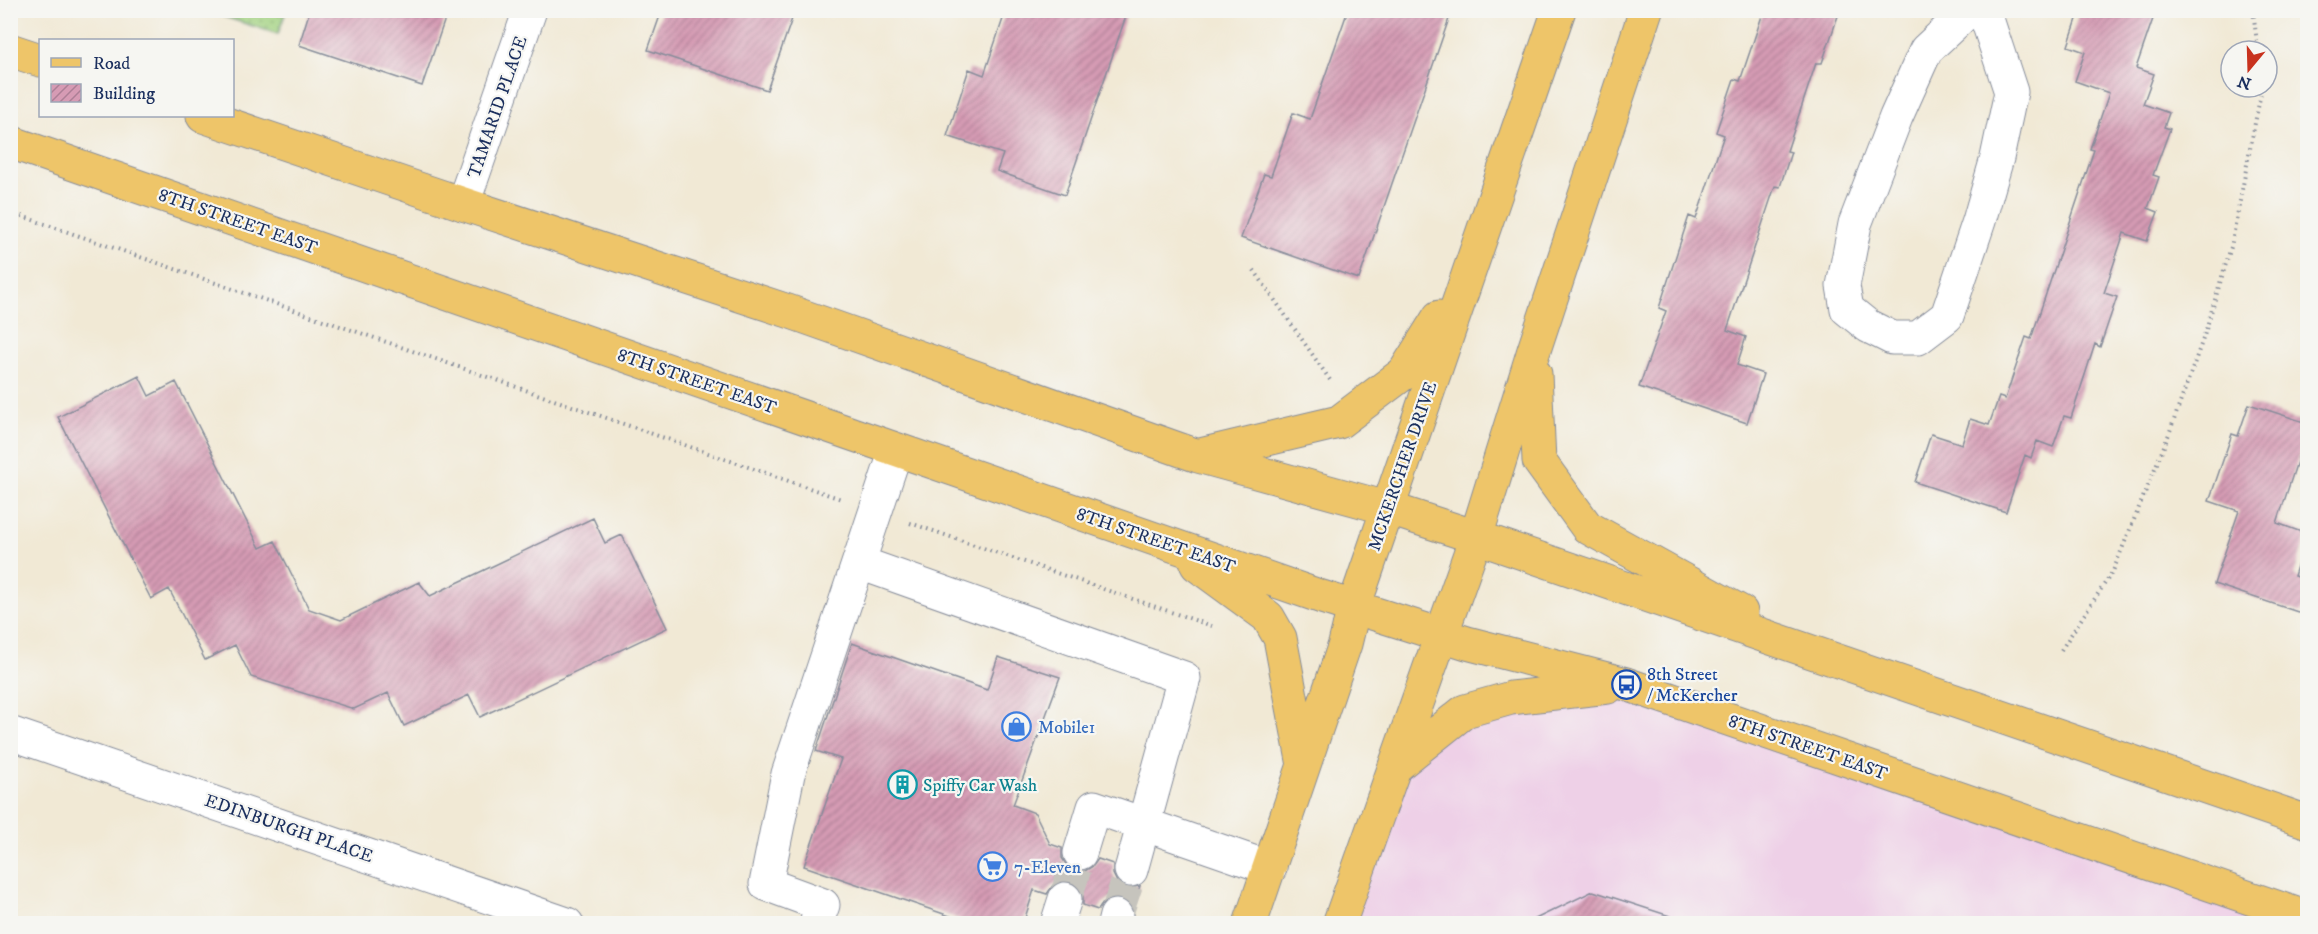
<svg xmlns="http://www.w3.org/2000/svg" width="2318" height="934" viewBox="0 0 2318 934" font-family="'IM FELL DW Pica',serif">
<style>
.built{fill:#eed0e7}
.grass{fill:url(#grass-dots);stroke:#5e806f;stroke-width:1.5}
.building{fill:url(#building-hatch)}
.lines{fill:none;stroke-linecap:round;stroke-linejoin:round}
.minor-tunnel{stroke:#c6c4bd;stroke-width:33;stroke-dasharray:33 16;stroke-linecap:butt}
.minor-casing{stroke:#868c9a;stroke-width:35}
.major-casing{stroke:#868c9a;stroke-width:35}
.path{stroke:#868c9a;stroke-width:4;stroke-dasharray:1.5 4.5;stroke-linecap:butt}
.minor{stroke:#fff;stroke-width:33}
.major{stroke:#eec569;stroke-width:33}
.labels{text-anchor:middle;stroke-width:4.5;stroke-linejoin:round;paint-order:stroke}
.street-label{font-size:18px;fill:#1b2f5e;stroke:#f6f6f2}
.transit-label{font-size:18px;fill:#164399;stroke:#f6f6f2;text-anchor:start}
.shop-label{font-size:18px;fill:#366cbe;stroke:#f6f6f2;text-anchor:start}
.culture-label{font-size:18px;fill:#0d838f;stroke:#f6f6f2;text-anchor:start}
</style>
<defs>
<pattern id="grass-dots" width="8" height="8" patternUnits="userSpaceOnUse" patternTransform="scale(1.5)"><rect width="8" height="8" fill="#a2d280"/><path d="M2 2h.1M6 6h.1" fill="none" stroke="#83ab6c" stroke-width="1.8" stroke-linecap="round"/></pattern>
<pattern id="building-hatch" width="6" height="6" patternUnits="userSpaceOnUse" patternTransform="scale(1.5)"><rect width="6" height="6" fill="#d69bb4"/><path d="M-1 1l2-2M0 6l6-6M5 7l2-2" fill="none" stroke="#ad7f96"/></pattern>
</defs>
<rect width="100%" height="100%" fill="#f6f6f2"/>
<filter id="ink" filterUnits="userSpaceOnUse"><feTurbulence type="fractalNoise" baseFrequency=".0167" numOctaves="2"/><feDisplacementMap in="SourceGraphic" scale="12" xChannelSelector="R" yChannelSelector="G"/><feConvolveMatrix kernelMatrix="1 2 1 2 8 2 1 2 1" color-interpolation-filters="sRGB"/></filter>
<filter id="wash" filterUnits="userSpaceOnUse"><feTurbulence type="fractalNoise" baseFrequency=".008" numOctaves="4" result="noise"/><feDisplacementMap in="SourceGraphic" scale="24" xChannelSelector="R" yChannelSelector="G"/><feGaussianBlur stdDeviation="1.35" result="paint"/><feColorMatrix in="noise" values="0 0 0 0 0 0 0 0 0 0 0 0 0 0 0 0 0 1.4 0 .05"/><feComposite in="paint" operator="in"/></filter>
<g filter="url(#wash)">
<rect width="100%" height="100%" fill="#f1e9d5"/>
<path class="built" d="M1626,684l681,240h-968l56,-157 70,-56z"/>
<path class="grass" d="M206,11h80l-8,23z"/>
<g id="blocks">
<path class="building" d="M310,10h138l-26,76 -123,-41z
M662,10h133l-28,80 -119,-40z
M1006,10h122l-63,185 -68,-24 6,-17 -56,-18 22,-67 15,6z
M1348,10h104l-93,269 -118,-41 23,-64 7,2 22,-63 17,6z
M1764,10h76l-18,53h-6l-29,88 4,1 -11,35 -5,-1 -48,144 19,7 -9,28 26,9 -16,49 -108,-36 27,-76 -7,-3 30,-92 7,3 28,-84 -8,-3 18,-53 6,2z
M2080,10h76l-20,58 18,6 -11,30 26,9 -5,14 6,2 -17,46 6,2 -11,31 10,4 -11,29 -23,-8 -20,60 13,4 -17,50 -5,-3 -24,74 -7,-2 -11,31 -16,-6 -6,17 -6,-3 -19,57 -91,-30 16,-48 31,10 8,-25 19,6 10,-28 6,2 21,-62 5,2 63,-189 -4,-1 19,-56 -34,-12 10,-29 -17,-6z
M139,376l10,20 27,-14 84,166 15,-7 34,68 32,11 78,-38 11,14 163,-78 12,25 17,-8 45,93 -187,89 -11,-22 -65,31 -16,-33 -34,16 -103,-32 -16,-32 -30,15 -36,-71 -18,10 -93,-182z
M2249,404l58,19v8l-30,92 30,11 -13,42 13,4v15l-6,18 -87,-29 25,-73 -30,-10 23,-67 6,2z
M852,643l135,47 11,-33 62,20 -47,128 22,8 15,31 12,4v10l5,8 8,5h10l8,-5 5,-7 15,5v10l5,10 9,4 13,-2 -8,22 -3,-6 -9,-4h-10l-7,5 -5,7 -15,-5v-9l-4,-9 -8,-6h-9l-9,4 -6,9 -13,-4 -11,34h-50l-169,-58 37,-107 -25,-8z
M1593,891l80,26 -1,7h-147z"/>
</g>
</g>
<g filter="url(#ink)">
<use href="#blocks" fill-opacity="0" stroke="#868c9a" stroke-width="1.5"/>
<g class="lines">
<path class="minor-tunnel" d="M1065,899l15,-46
M1116,916l15,-46"/>
<defs>
<path id="minor" d="M1969,10l-43,40 -30,67 -41,107 -12,62 4,23 21,17 24,12h26l29,-22 32,-95 18,-63 14,-66 -27,-82
M463,204l67,-194
M860,563l324,115 -53,192
M10,733l557,191
M1080,853l14,-46 176,61
M816,924l7,-19 -57,-21 22,-110 108,-324
M1057,924l8,-25
M1114,924l2,-8"/>
<path id="major" d="M10,50l30,10
M203,116l260,88 325,107 410,145 189,52 89,29 832,285
M10,142l1312,455 145,46 159,41 682,234
M1535,374l4,87 48,66 154,85
M1200,455l139,-33 65,-49 35,-56
M1197,565l71,52 12,21 23,122
M1395,767l70,-56 46,-13 97,-11
M1250,924l95,-280 9,-37 205,-597
M1339,924l137,-387 58,-187 112,-340"/>
</defs>
<use href="#minor" class="minor-casing"/>
<use href="#major" class="major-casing"/>
<path class="path" d="M2253,10l5,41
M10,212l831,287
M1254,270l76,110
M910,523l302,103
M2061,650l52,-79 56,-137 35,-98 27,-89 31,-160"/>
<use href="#minor" class="minor"/>
<use href="#major" class="major"/>
</g>
</g>
<defs>
<symbol id="bus-ring" viewBox="-11 -11 22 22"><circle r="9.5" fill="#f6f6f2" stroke="#1a4fb4" stroke-width="1.5"/><path d="M-5-6H5V4H4V6H2V4H-2V6H-4V4H-5ZM-3.5-4V0h7V-4ZM-3.5 1.2v1.5H-2V1.2ZM2 1.2v1.5H3.5V1.2Z" fill="#1a4fb4"/></symbol>
<symbol id="shop-ring" viewBox="-11 -11 22 22"><circle r="9.5" fill="#f6f6f2" stroke="#3f7fe0" stroke-width="1.5"/><path d="M-5-2.5h2.3a2.7 3.5 0 0 1 5.4 0H5L5.5 6h-11ZM-1.5-2.5h3a1.5 2.3 0 0 0-3 0Z" fill="#3f7fe0"/></symbol>
<symbol id="building-ring" viewBox="-11 -11 22 22"><circle r="9.5" fill="#f6f6f2" stroke="#0f9aa8" stroke-width="1.5"/><path d="M-4-6H4V6H1V3H-1V6H-4ZM-2.5-4.3h1.7v1.8h-1.7ZM.8-4.3h1.7v1.8H.8ZM-2.5-1h1.7V.8h-1.7ZM.8-1h1.7V.8H.8Z" fill="#0f9aa8"/></symbol>
<symbol id="supermarket-ring" viewBox="-11 -11 22 22"><circle r="9.5" fill="#f6f6f2" stroke="#3f7fe0" stroke-width="1.5"/><path d="M-6-5.5h2.5l.6 2H6L4.5 2H-2.5L-4.4-4H-6ZM-1.5 3.2a1.3 1.3 0 1 0 .1 0ZM3 3.2a1.3 1.3 0 1 0 .1 0Z" fill="#3f7fe0"/></symbol>
</defs>
<g fill-rule="evenodd">
<use href="#bus-ring" x="1610" y="668" width="33" height="33"/>
<use href="#shop-ring" x="1000" y="710" width="33" height="33"/>
<use href="#building-ring" x="886" y="768" width="33" height="33"/>
<use href="#supermarket-ring" x="976" y="850" width="33" height="33"/>
</g>
<g class="labels">
<g class="street-label">
<text transform="translate(497 107) rotate(-71)" y="6">TAMARID PLACE</text>
<text transform="translate(238 221) rotate(19)" y="6">8TH STREET EAST</text>
<text transform="translate(697 381) rotate(19)" y="6">8TH STREET EAST</text>
<text transform="translate(1402 466) rotate(-71)" y="6">MCKERCHER DRIVE</text>
<text transform="translate(1156 540) rotate(19)" y="6">8TH STREET EAST</text>
<text transform="translate(1808 747) rotate(19)" y="6">8TH STREET EAST</text>
<text transform="translate(289 828) rotate(19)" y="6">EDINBURGH PLACE</text>
</g>
<g class="transit-label">
<text x="1647" y="680">8th Street<tspan x="1647" dy="21">/ McKercher</tspan></text>
</g>
<g class="shop-label">
<text x="1038" y="733">Mobile1</text>
<text x="1014" y="873">7-Eleven</text>
</g>
<g class="culture-label">
<text x="923" y="791">Spiffy Car Wash</text>
</g>
</g>
<rect width="2318" height="934" fill="none" stroke="#f6f6f2" stroke-width="36"/>
<rect x="39" y="39" width="195" height="78" fill="#f6f6f2" stroke="#9ea6b7" stroke-width="1.5"/>
<rect x="51" y="58" width="30" height="9" fill="#eec569" stroke="#9ea6b7" stroke-width="1.5"/>
<text x="93" y="69" font-size="18" fill="#1b2f5e">Road</text>
<rect x="51" y="84" width="30" height="18" fill="url(#building-hatch)" stroke="#9ea6b7" stroke-width="1.5"/>
<text x="93" y="99" font-size="18" fill="#1b2f5e">Building</text>
<g transform="translate(2249 69) rotate(199)"><circle r="28" fill="#f6f6f2" stroke="#9ea6b7" stroke-width="1.5"/>
<path d="M0-4.5L10 22L0 15L-10 22Z" fill="#c8321e"/>
<text y="-9" font-size="16" font-weight="bold" text-anchor="middle" fill="#1b2f5e">N</text>
</g>
</svg>
